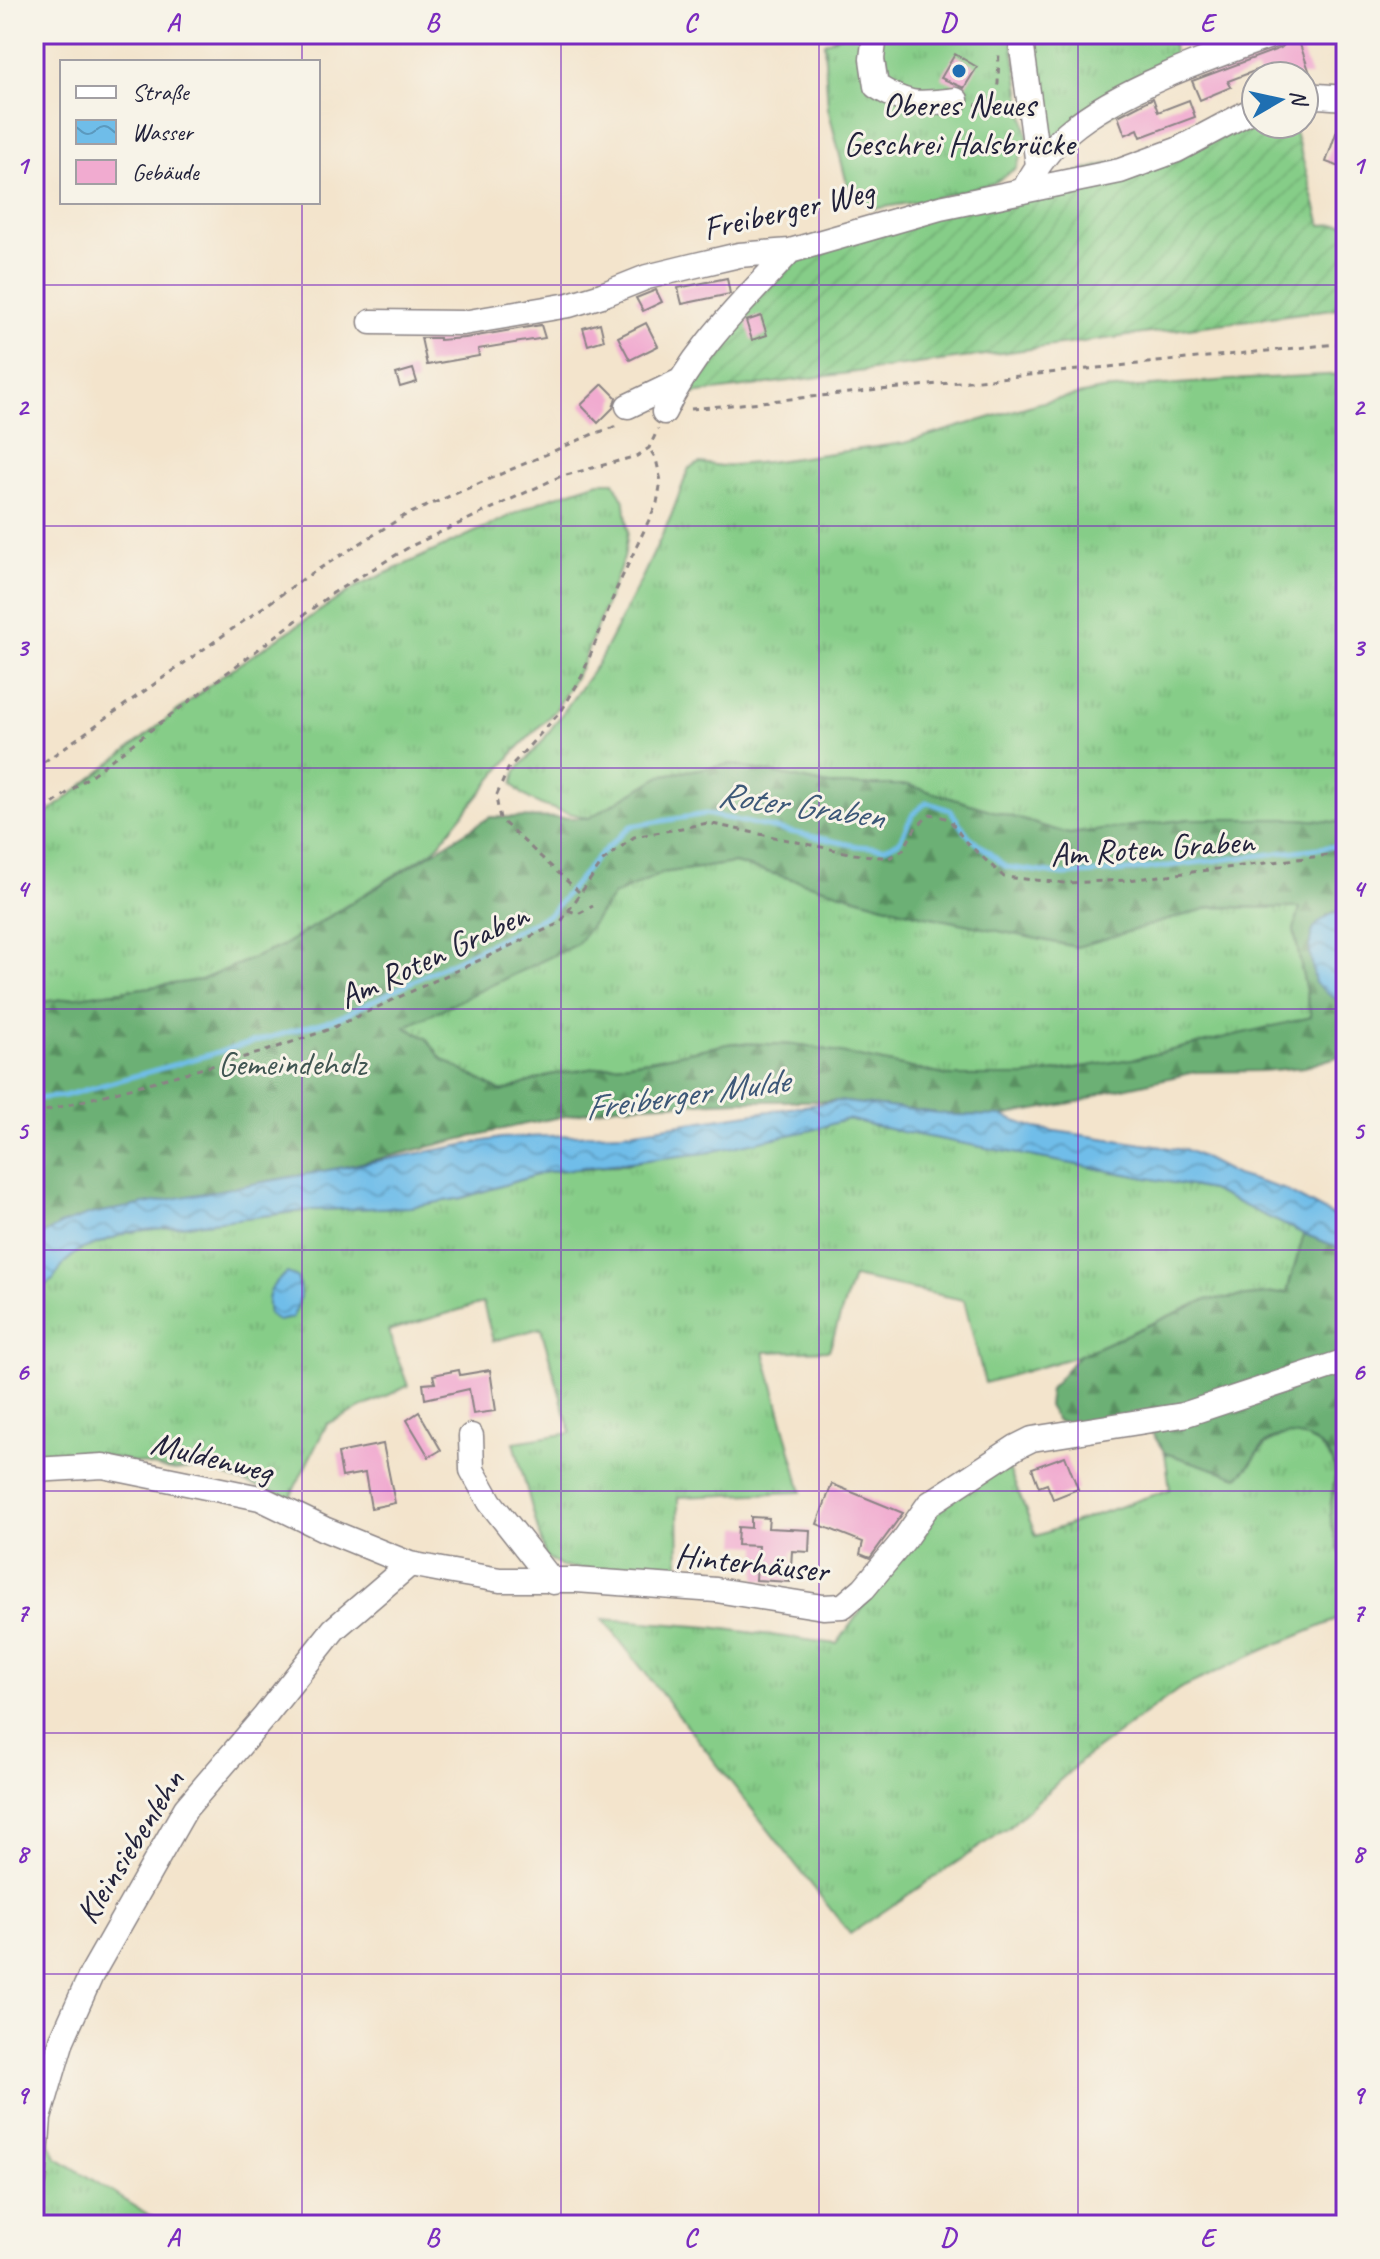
<svg xmlns="http://www.w3.org/2000/svg" width="1380" height="2259" viewBox="0 0 1380 2259" font-family="Caveat,sans-serif">
<style>
.grass{fill:url(#grass-tufts);stroke:#547862;stroke-width:2}
.forest{fill:url(#forest-firs);stroke:#476958;stroke-width:2;fill-rule:evenodd}
.garden{fill:url(#garden-furrows);stroke:#547862;stroke-width:2}
.water{fill:url(#water-waves);stroke:#487092;stroke-width:2}
.lines{fill:none;stroke-linecap:round;stroke-linejoin:round}
.stream{stroke:#6fbde9;stroke-width:5}
.building{fill:#f1abd0}
.minor-casing{stroke:#8a8384;stroke-width:27}
.path{stroke:#8a8384;stroke-width:3;stroke-dasharray:6 6;stroke-linecap:butt}
.minor{stroke:#fff;stroke-width:24}
.grid{fill:none;stroke:#7b2cbf;stroke-width:2;stroke-opacity:0.55}
.poi-dot{fill:#1f6fb2;stroke:#f7f3e8;stroke-width:3}
.labels{text-anchor:middle;stroke-width:6;stroke-linejoin:round;paint-order:stroke}
.poi-label{font-size:34px;fill:#22223b;stroke:#f7f3e8}
.street-label{font-size:34px;fill:#22223b;stroke:#f7f3e8}
.park-label{font-size:34px;fill:#405552;stroke:#f7f3e8}
.water-label{font-size:36px;font-style:italic;fill:#3d5878;stroke:#f7f3e8}
.neatline{fill:none;stroke:#7b2cbf;stroke-width:3}
.grid-label{font-size:26px;text-anchor:middle;font-weight:bold;fill:#7b2cbf}
</style>
<defs>
<pattern id="grass-tufts" width="24" height="20" patternUnits="userSpaceOnUse" patternTransform="scale(2)"><rect width="24" height="20" fill="#86cd88"/><path d="M3 7l-1-3M5 7V3M7 7l1-3M15 17l-1-3M17 17v-4M19 17l1-3" fill="none" stroke="#73b076"/></pattern>
<pattern id="forest-firs" width="22" height="20" patternUnits="userSpaceOnUse" patternTransform="scale(2)"><rect width="22" height="20" fill="#6cb074"/><path d="M5 1l3.5 6h-7zM16 11l3.5 6h-7z" fill="#588f60"/></pattern>
<pattern id="garden-furrows" width="10" height="10" patternUnits="userSpaceOnUse" patternTransform="scale(2)"><rect width="10" height="10" fill="#86cd88"/><path d="M-1 1l2-2M0 10L10 0M9 11l2-2" fill="none" stroke="#73b076"/></pattern>
<pattern id="water-waves" width="16" height="10" patternUnits="userSpaceOnUse" patternTransform="scale(2)"><rect width="16" height="10" fill="#6fbde9"/><path d="M0 5q4-4 8 0t8 0" fill="none" stroke="#5b99be"/></pattern>
</defs>
<rect width="100%" height="100%" fill="#f7f3e8"/>
<filter id="ink" filterUnits="userSpaceOnUse"><feTurbulence type="fractalNoise" baseFrequency=".0125" numOctaves="2"/><feDisplacementMap in="SourceGraphic" scale="16" xChannelSelector="R" yChannelSelector="G"/><feConvolveMatrix kernelMatrix="1 2 1 2 8 2 1 2 1" color-interpolation-filters="sRGB"/></filter>
<filter id="wash" filterUnits="userSpaceOnUse"><feTurbulence type="fractalNoise" baseFrequency=".006" numOctaves="4" result="noise"/><feDisplacementMap in="SourceGraphic" scale="32" xChannelSelector="R" yChannelSelector="G"/><feGaussianBlur stdDeviation="1.8" result="paint"/><feColorMatrix in="noise" values="0 0 0 0 0 0 0 0 0 0 0 0 0 0 0 0 0 1.4 0 .05"/><feComposite in="paint" operator="in"/></filter>
<g filter="url(#wash)">
<rect width="100%" height="100%" fill="#f3e4cc"/>
<path class="grass" d="M842,34h169l17,107 -12,27 -22,15 -73,18 -48,8 -26,-25 -19,-76 -4,-65z
M1020,34h153l1,39 -136,92z
M1346,374v449l-47,-4h-109l-121,15 -161,-49h-79l-98,-21 -68,11 -74,43c-26,-7 -60,-11 -76,-34l3,-13 25,-28 57,-80 44,-85 29,-62 18,-48 11,-5 22,3 45,-4 137,-19 135,-40 63,-13 128,-10z
M599,482h15l11,21 3,29 -4,26 -43,109 -26,44 -41,41 -80,98 -152,96 -81,34 -167,23v-179l190,-150 132,-87 188,-87z
M735,863l181,51 160,33 136,-40 89,1 -7,22 17,88 -173,40 -112,18h-77l-146,-31 -71,-2 -77,16 -106,16 -48,17 -59,-33 -16,-21 -22,-12 173,-82 37,-49 47,-22z
M847,1119l55,13 309,58 93,44 -17,58 -82,8 -127,56 -93,27 -21,-83 -111,-23 -24,73 -65,2 38,140 -124,5 1,79 -117,-9 -17,-11 -31,-114 57,-9 -30,-105 -48,13 -10,-38 -95,28 20,55 -81,38 -37,73 -90,-29 -25,3 -92,-20 -49,9v-169l19,-11 11,-17 16,-13 49,-18 183,-22 98,-3 52,-9 84,-26 74,-7 192,-35z
M1286,1435h15l16,8 16,19 2,13 -5,35 8,39 8,14v53l-78,32 -89,41 -97,71 -73,67 -159,107 -247,-315 107,8 127,17 92,-131 77,-51 30,74 134,-47 -5,-36 73,24c25,-18 13,-31 48,-42z
M34,2113l5,5 17,39 109,68h-131z"/>
<path class="forest" d="M731,764l98,21h79l161,49 121,-15h109l47,4v85l-19,7 7,83 12,-2v58l-41,13 -43,4 -66,1 -91,20 -23,9 -80,15 -47,-1 -118,-14h-97l-124,5 -100,20 -482,115v-238l167,-23 81,-34 208,-129 99,1 74,-43zM735,863l181,51 161,33 135,-40 88,1 -6,22 17,87 -173,41 -112,18h-77l-146,-31 -71,-2 -77,16 -106,16 -47,17 -60,-33 -16,-21 -21,-11 172,-83 37,-49 48,-22z
M1304,1234l34,13 8,1v315c-8,-15 -15,-35 -16,-52 0,-16 10,-34 3,-49 -12,-24 -39,-33 -63,-22 -13,7 -18,27 -32,37l-73,-24 -18,-28 -49,9 -41,-13 -9,-15 2,-17 28,-33 127,-56 82,-8z"/>
<path class="garden" d="M1256,121v3h37l28,101 25,-1v83l-670,89 113,-141z"/>
<path class="water" d="M1346,908v88l-12,2 -19,-15c-7,-40 -14,-60 31,-75z
M837,1101l118,14 47,1 33,12 155,23 46,24 47,14 54,29 9,1v29l-8,-1 -34,-13 -93,-44 -309,-58 -55,-13 -35,11 -107,23 -159,19 -84,26 -52,9 -98,3 -183,22 -49,18 -16,13 -11,17 -19,11v-51l26,-15 31,-11 410,-76 121,-5z
M287,1273l10,4c6,16 3,26 -5,41l-14,3 -9,-7c-4,-19 2,-30 18,-41z"/>
<g class="lines">
<path class="stream" d="M34,1099l30,-3 274,-78 212,-104 48,-58 33,-30 75,-12 151,32 27,2 15,-6 14,-28 14,-12 23,8 19,26 37,31 58,8 62,-4 220,-26"/>
</g>
<g id="blocks">
<path class="building" d="M1297,36l14,40h-21l-1,-4 -12,4h-18l-2,-6 -29,11 3,6 -31,13 -8,-19 89,-33 9,-9z
M955,54l22,13 -13,21 -23,-10z
M1153,98l5,14 31,-12 6,17 -54,20 -3,-8 -13,6 -7,-19z
M1343,113h3v56l-20,-7z
M727,278l3,16 -48,10 -4,-16z
M656,290l6,12 -19,9 -7,-13z
M761,316l6,19 -15,5 -6,-19z
M600,323l4,17 -16,5 -5,-17z
M646,323l12,23 -28,14 -12,-23z
M541,325l4,13 -67,11 1,7 -52,9 -6,-27h18v2l26,-2z
M413,369l4,13 -17,5 -4,-13z
M603,384l13,13 -3,11 -15,15 -17,-18z
M459,1370l1,5 30,-5 6,41 -23,3 -4,-25 -44,10 -2,-15 12,-1 -2,-8z
M419,1412l22,38 -12,7 -22,-37z
M383,1444l12,59 -24,5 -6,-35 -23,4 -4,-24z
M1065,1456l13,33 -25,10 -6,-15 -8,3 -7,-19z
M832,1484l71,29 -33,45 -10,-4 3,-12 -46,-18z
M751,1517l18,1 -1,10 42,2 -1,22 -17,-1 -2,31 -34,-2 2,-34 -21,-1 1,-18 13,1z"/>
</g>
</g>
<g filter="url(#ink)">
<use href="#blocks" fill-opacity="0" stroke="#8a8384" stroke-width="2"/>
<g class="lines">
<defs>
<path id="minor" d="M875,34l-3,25 4,27c34,21 42,18 80,14
M1020,34l18,131
M1304,95l42,3
M1023,191c12,-22 26,-43 45,-59 50,-43 145,-76 208,-98
M371,322l92,1 106,-18 33,-10 45,-18 45,-11 47,-11 51,-4 150,-43 180,-37 57,-21 79,-42
M628,406l50,-24
M664,412c30,-64 80,-110 126,-161
M471,1436l1,34 18,32 63,80
M34,1470l69,-4 157,32 64,31 86,35 37,7 53,9h76l140,10 107,17 20,-1 21,-18 39,-47 26,-37 87,-57 16,-8 151,-24 163,-54
M34,2182l5,-64 23,-78 29,-65 95,-167 79,-92 69,-87 76,-65"/>
</defs>
<use href="#minor" class="minor-casing"/>
<path class="path" d="M975,105h15l8,-21 1,-34
M691,409l655,-66
M34,769l272,-192 98,-61 189,-82 28,-9
M34,818l299,-225 78,-47 148,-69 78,-21 12,-8 9,-19
M579,892l-79,-73 -4,-22 12,-28 54,-59 20,-34 34,-86 41,-87 4,-22 -5,-22 -7,-11
M568,910l10,4 15,-8
M34,1114l229,-62 67,-23 230,-106 43,-62 31,-24 74,-14 146,31 35,4 14,-8 13,-23 15,-13 18,5 16,22 39,36 61,6 63,-3 218,-27"/>
<use href="#minor" class="minor"/>
</g>
</g>
<path class="grid" d="M302,34v28M561,34v2191M819,34v2191M1078,34v2191M302,202v2023M34,285h1312M34,526h1312M34,768h1312M34,1009h1312M34,1250h1312M34,1491h1312M34,1733h1312M34,1974h1312"/>
<circle class="poi-dot" cx="959" cy="71" r="8"/>
<g class="labels">
<g class="poi-label">
<text x="959" y="116">Oberes Neues<tspan x="959" dy="39">Geschrei Halsbrücke</tspan></text>
</g>
<g class="street-label">
<text transform="translate(788 209) rotate(-13)" y="12">Freiberger Weg</text>
<text transform="translate(1152 847) rotate(-4)" y="12">Am Roten Graben</text>
<text transform="translate(433 955) rotate(-25)" y="12">Am Roten Graben</text>
<text transform="translate(212 1456) rotate(14)" y="12">Muldenweg</text>
<text transform="translate(752 1562) rotate(6)" y="12">Hinterhäuser</text>
<text transform="translate(129 1846) rotate(-58)" y="12">Kleinsiebenlehn</text>
</g>
<g class="park-label">
<text x="292" y="1075">Gemeindeholz</text>
</g>
<g class="water-label">
<text transform="translate(801 804) rotate(8)" y="13">Roter Graben</text>
<text transform="translate(686 1093) rotate(-8)" y="13">Freiberger Mulde</text>
</g>
</g>
<rect width="1380" height="2259" fill="none" stroke="#f7f3e8" stroke-width="88"/>
<rect x="60" y="60" width="260" height="144" fill="#f7f3e8" stroke="#a29fa3" stroke-width="2"/>
<rect x="76" y="86" width="40" height="12" fill="#ffffff" stroke="#a29fa3" stroke-width="2"/>
<text x="132" y="100" font-size="24" fill="#22223b">Straße</text>
<rect x="76" y="120" width="40" height="24" fill="url(#water-waves)" stroke="#a29fa3" stroke-width="2"/>
<text x="132" y="140" font-size="24" fill="#22223b">Wasser</text>
<rect x="76" y="160" width="40" height="24" fill="#f1abd0" stroke="#a29fa3" stroke-width="2"/>
<text x="132" y="180" font-size="24" fill="#22223b">Gebäude</text>
<g transform="translate(1280 100) rotate(81)"><circle r="38" fill="#f7f3e8" stroke="#a29fa3" stroke-width="2"/>
<path d="M0-6L14 30L0 20L-14 30Z" fill="#1f6fb2"/>
<text y="-12" font-size="22" font-weight="bold" text-anchor="middle" fill="#22223b">N</text>
</g>
<rect x="44" y="44" width="1292" height="2171" class="neatline"/>
<g class="grid-label">
<text x="173" y="31">A</text>
<text x="432" y="31">B</text>
<text x="690" y="31">C</text>
<text x="948" y="31">D</text>
<text x="1207" y="31">E</text>
<text x="22" y="174">1</text>
<text x="1358" y="174">1</text>
<text x="22" y="415">2</text>
<text x="1358" y="415">2</text>
<text x="22" y="656">3</text>
<text x="1358" y="656">3</text>
<text x="22" y="897">4</text>
<text x="1358" y="897">4</text>
<text x="22" y="1139">5</text>
<text x="1358" y="1139">5</text>
<text x="22" y="1380">6</text>
<text x="1358" y="1380">6</text>
<text x="22" y="1621">7</text>
<text x="1358" y="1621">7</text>
<text x="22" y="1862">8</text>
<text x="1358" y="1862">8</text>
<text x="22" y="2103">9</text>
<text x="1358" y="2103">9</text>
<text x="173" y="2246">A</text>
<text x="432" y="2246">B</text>
<text x="690" y="2246">C</text>
<text x="948" y="2246">D</text>
<text x="1207" y="2246">E</text>
</g>
</svg>
